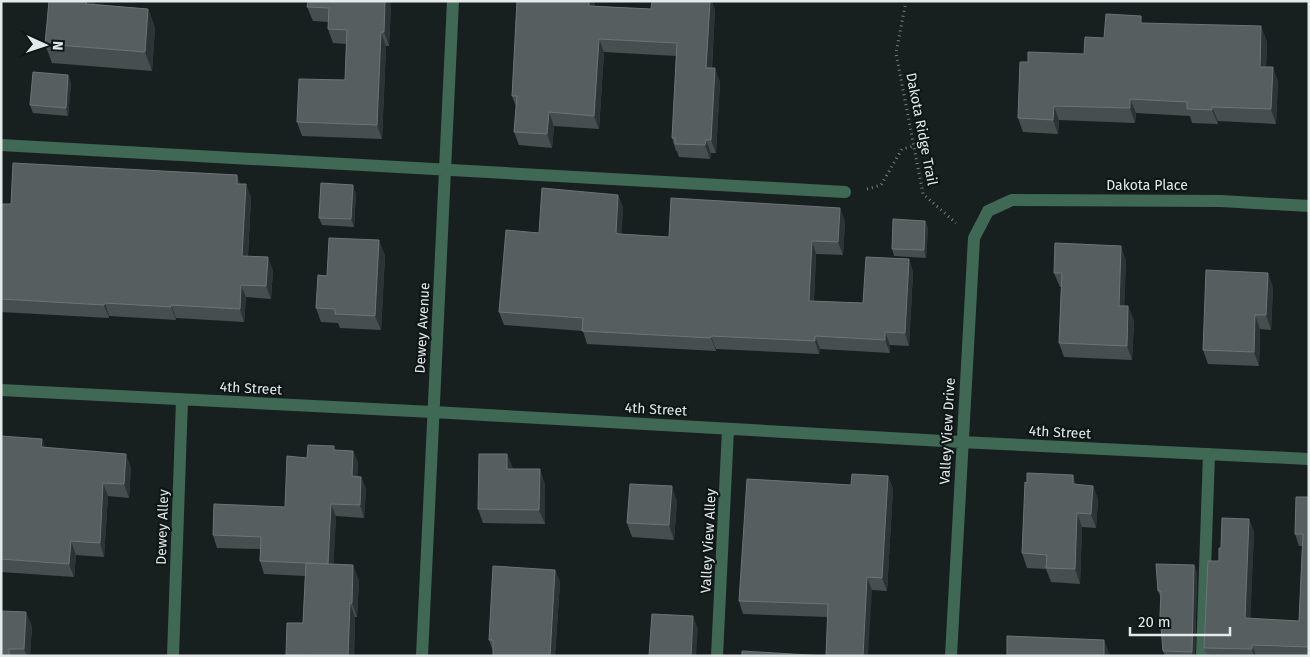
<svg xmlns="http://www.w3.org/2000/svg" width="1310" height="657" viewBox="0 0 1310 657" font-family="'Fira Sans',sans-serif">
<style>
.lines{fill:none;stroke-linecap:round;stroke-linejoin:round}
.path{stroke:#797f7f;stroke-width:3;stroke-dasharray:1 4;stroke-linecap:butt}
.minor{stroke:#406955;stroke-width:12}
.wall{fill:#464e50}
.shaded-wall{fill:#2c3435}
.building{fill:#575e60;stroke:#6d7476}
.labels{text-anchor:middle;stroke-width:4.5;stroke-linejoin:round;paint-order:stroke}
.street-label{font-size:14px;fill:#e4e9e9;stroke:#0f1616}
</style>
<rect width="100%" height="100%" fill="#18201f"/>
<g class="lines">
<path class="path" d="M906,1l-10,52 27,141 33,29
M867,189l14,-4 21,-36 12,-3"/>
<path class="minor" d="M1,145l844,47
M1,390l432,22 528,30 348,17
M173,656l9,-256
M422,656l31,-655
M717,656l11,-227
M951,656l23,-418 14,-27 24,-11 209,1 88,5
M1202,656l7,-202"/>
</g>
<path class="wall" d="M308,1h82l1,3 -2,42h-3l-4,93 -80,-3 -5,-14 48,-42 1,-36 -13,-1 -5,-14v-7l-15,-1 -6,-14z
M517,1h78l-1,5 57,3h64l-3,59 8,14 -4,71h-5l-1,6 -31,-2 -2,-6h-1l-4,-13 4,-82 -72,-4 -5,77 -45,-3 -2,22 -33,-3 -5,-13 2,-25 -4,-11z
M95,4l53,5 7,19 -3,43 -100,-8 -7,-19z
M1144,23l123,18 -1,26 12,14 -2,43 -58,-3v3l-26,-1 -2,-7 -54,-3 -1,10 -76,-3 -1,14 -35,-2 -5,-14 10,-56 56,-8 20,-16z
M68,75l3,8 -3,33 -35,-3 -3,-8z
M241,184l10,13 -3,59 25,14 -2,29 -25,-2 -2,25 -68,-4v2l-67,-4v2l-108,-6v-108h10z
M356,193l-2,34 -32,-2 -3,-7z
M618,195l5,13 -2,26 48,3 176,-16 -2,34 -27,-1 -2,47 49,2 46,-44 4,13 -4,74 -19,-1v8l-70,-4 -1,5 -103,-5v2l-129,-7 -4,-13 -79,-6 -5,-13 40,-79z
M925,221l3,7 -2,30 -32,-2 -2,-7z
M385,255l-4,75 -41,-2 -2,-5 -17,-1 -5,-14 11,-32z
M1126,260l-2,46h4l6,15 -2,39 -68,-3 -5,-14 2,-56h-1l-6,-14z
M1273,287l-2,43 -11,-1 -1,37 -51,-2 -5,-14z
M1,436l44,12 86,19 -2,31 -21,-2 -4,61 -28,-2 -2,22 -73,-5z
M335,450l18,1 5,12 -1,13 4,1 5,12 -2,29 -28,-2 -3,49 26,15 -2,37h-2l-1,39h-68l17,-33 2,-47 -41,-2 -4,-13v-12l-43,-1 -4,-13 72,-28 22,-49z
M507,454l6,15 32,15v40l-62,-1 -5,-14z
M888,476l5,13 -6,102 -15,-1 -46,66 2,-39 -85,-3 -4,-13 112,-116z
M1077,485l16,1 5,14 -2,28 -14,-1 -2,57 -29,-2 -5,-13 -19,-1 -5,-15z
M1309,497v159h-102l-3,-8 17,-100 33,-17 -4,88 49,2 3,-75h-3l-4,-12z
M677,501l-3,39 -42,-3 -5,-14z
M1194,565l3,8 -2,83h-30l-2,-5 -2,-53 -3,-7z
M555,570l5,12 -5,74h-62v-5l-4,-11z
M32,626l-2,30h-29z"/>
<path class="shaded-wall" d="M87,1h7l1,4 -9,-1z
M385,1h5l1,3 -2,42 -5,-14z
M589,1h6l-1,18 -5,-13z
M710,1h2l3,8 -4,72 -5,-13z
M148,9l7,19 -3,43 -7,-19z
M1261,26l6,15 -2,40 -5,-14z
M381,32l5,14 -4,93 -5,-14z
M599,39l5,13 -5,77 -5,-13z
M1273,67l5,14 -2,43 -5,-15z
M715,68l5,14 -4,71 -5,-13z
M68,75l3,8 -3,33 -2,-8z
M1130,99l6,14 -1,10 -5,-15z
M1054,106l5,14 -1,14 -5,-14z
M1212,107l6,14v3l-6,-14z
M549,112l5,14 -2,22 -5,-14z
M706,140l5,13 -1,6 -5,-14z
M237,175l5,13 -5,-4z
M246,184l5,13 -4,72 -5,-13z
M353,185l3,8 -2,34 -3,-8z
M618,195l5,13 -2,38 -5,-13z
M840,208l5,13 -2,34 -5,-13z
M925,221l3,7 -2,30 -2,-8z
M379,240l6,15 -4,75 -6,-14z
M812,241l4,13 -3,60 -4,-13z
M1121,246l5,14 -2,60 -5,-14z
M268,257l5,13 -2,29 -5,-13z
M909,259l4,13 -4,74 -4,-13z
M1268,273l5,14 -2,43 -5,-15z
M241,285l5,12 -2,25 -4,-13z
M105,303l4,13v2l-5,-13z
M171,305l5,13v2l-5,-13z
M1128,306l6,15 -2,39 -5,-14z
M1255,315l5,14 -1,37 -5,-14z
M885,332l5,13v8l-5,-13z
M711,336l5,13v2l-5,-13z
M815,336l5,13 -1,5 -4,-13z
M42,439l5,13 -6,-5z
M353,451l5,12 -1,26 -5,-13z
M126,454l5,13 -2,31 -5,-14z
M507,454l6,15h-6z
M540,469l5,15v40l-6,-14z
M1073,475l5,14 -5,-5z
M888,476l5,13 -6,102 -5,-13z
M361,477l5,12 -2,29 -4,-13z
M103,483l5,13 -4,61 -4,-14z
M672,486l5,15 -3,39 -5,-15z
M1093,486l5,14 -2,28 -5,-14z
M331,504l5,12 -3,61 -5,-13z
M1077,513l5,14 -2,57 -5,-15z
M1249,519l5,12 -4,100 -5,-13z
M71,541l5,14 -2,22 -5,-13z
M353,565l6,15 -2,37 -5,-14z
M1194,565l3,8 -2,83h-2l-1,-4z
M555,570l5,12 -5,74h-5z
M867,577l5,13 -4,66h-5z
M350,603l5,14 -1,39h-6z
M26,612l6,14 -2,30h-3l-3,-7z
M693,616l5,13 -2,27h-5z
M1104,640l6,15 -1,1h-5z
M1252,645l4,11h-2l-2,-7z"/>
<path class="building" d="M49,1h38l-1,3 62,5 -3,43 -100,-8z
M308,1h77l-1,31h-3l-4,93 -80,-3 2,-43 46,1 2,-50 -19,-1 1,-21 -22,-1z
M517,1h72v5l62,3 1,-8h58l-4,67h9l-4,72h-5l-1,5 -30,-1v-6h-3l5,-95 -78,-4 -5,77 -45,-4 -2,22 -33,-2 3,-36h-5z
M1106,14l35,2v7l120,3 -1,41h13l-2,42 -59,-2v3l-25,-1v-7l-57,-3v9l-76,-2 -1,14 -35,-2 2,-56h8v-10l56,2 1,-17 19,1z
M33,72l35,3 -2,33 -36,-3z
M13,163l224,12v9h9l-4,72 26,1 -2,29 -25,-1 -1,24 -69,-4v2l-66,-4 -1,2 -103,-6v-95h10z
M321,183l32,2 -2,34 -32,-1z
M542,188l76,7 -2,38 3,1 50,3 2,-39 169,10 -2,34 -26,-1 -3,60 54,2 3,-46 43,2 -4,74 -20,-1v8l-70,-4v5l-104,-5v2l-129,-7 1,-13 -84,-6 7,-82 33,3z
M893,219l32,2 -1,29 -32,-1z
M329,238l50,2 -4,76 -40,-2v-5l-19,-1 2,-33 9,1z
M1055,243l66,3 -2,60h9l-1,40 -68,-3 3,-70h-8z
M1206,270l62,3 -2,42h-11l-1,37 -51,-2z
M1,436l41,3 -1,8 85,7 -2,30 -21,-1 -3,60 -29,-2 -2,23 -68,-5z
M308,445l26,1v4l19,1 -1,25 9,1 -1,28 -29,-1 -3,60 -68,-3 1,-24 -48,-2 1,-31 71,3 2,-51 20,2z
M479,454h28v15h33l-1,41 -61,-1z
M1027,473l46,2v9l20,2 -2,28 -14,-1 -2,56 -29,-1 1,-13 -25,-2 3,-71 2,1z
M852,474l36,2 -6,102 -15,-1 -4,79h-121v-5l84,5 2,-52 -89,-3 8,-122 104,6z
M630,484l42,2 -3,39 -42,-2z
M1296,497h13v150l-57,-2v4l-48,-1 4,-87h11v-13h2l1,-30 27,1 -4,99 54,3 4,-87h-8z
M306,563l47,2 -1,38h-2l-2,53 -62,-1 1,-32h16z
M1156,564l38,1 -2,87 -29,-1 -3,-36 1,-24h-3z
M493,566l62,4 -5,86h-57v-16h-4z
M1,611l25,1 -2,37h-15v7h-8z
M652,614l41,2 -2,40h-42z
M1007,636l97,4v16h-97z"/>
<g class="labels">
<g class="street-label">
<text transform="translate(922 129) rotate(79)" y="5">Dakota Ridge Trail</text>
<text x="1147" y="190">Dakota Place</text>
<text transform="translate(422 328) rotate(-87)" y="5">Dewey Avenue</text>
<text transform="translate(251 388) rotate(3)" y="5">4th Street</text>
<text transform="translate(656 409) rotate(3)" y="5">4th Street</text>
<text transform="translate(947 431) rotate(-87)" y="5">Valley View Drive</text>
<text transform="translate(1060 432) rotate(3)" y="5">4th Street</text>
<text transform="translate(162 527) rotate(-88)" y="5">Dewey Alley</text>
<text transform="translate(708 541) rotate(-87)" y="5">Valley View Alley</text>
</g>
</g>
<rect width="1310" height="657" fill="none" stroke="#e4e9e9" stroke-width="5"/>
<g transform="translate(45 45) rotate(93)" stroke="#0f1616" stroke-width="4" paint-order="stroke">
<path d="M0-4L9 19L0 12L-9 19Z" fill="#e4e9e9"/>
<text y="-8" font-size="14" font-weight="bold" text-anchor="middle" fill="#e4e9e9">N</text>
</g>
<path d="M1130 627v8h100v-8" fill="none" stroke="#e4e9e9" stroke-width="2.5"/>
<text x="1138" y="627" font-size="15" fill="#e4e9e9" stroke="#0f1616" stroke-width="4" paint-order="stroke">20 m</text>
</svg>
